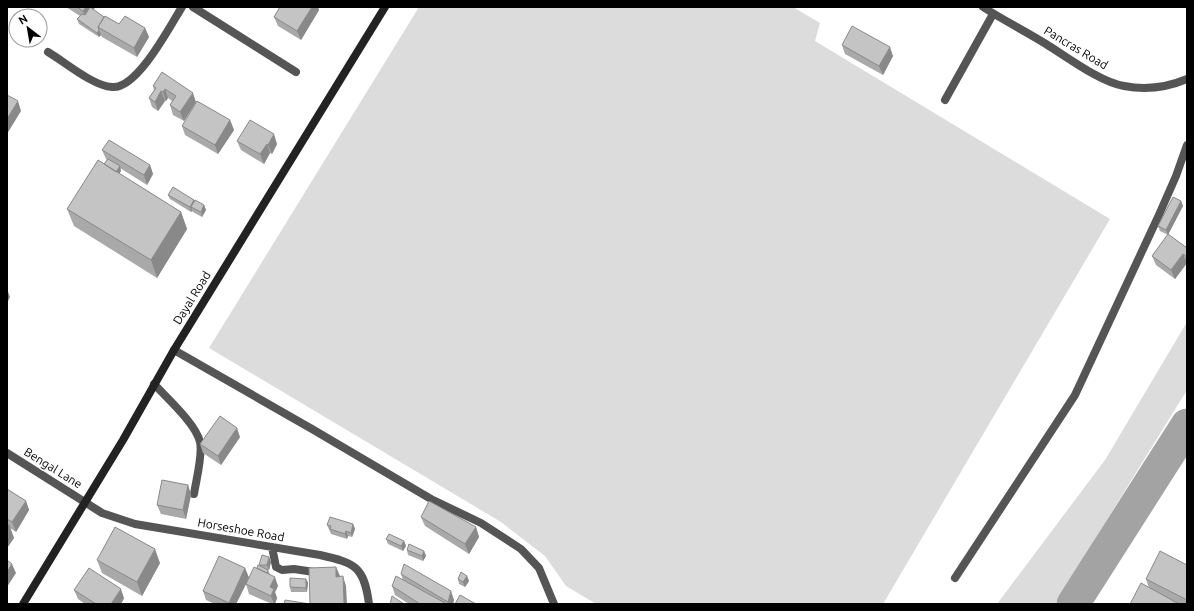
<svg xmlns="http://www.w3.org/2000/svg" width="1194" height="611" viewBox="0 0 1194 611" font-family="Ubuntu,sans-serif">
<style>
.green{fill:#dcdcdc}
.lines{fill:none;stroke-linecap:round;stroke-linejoin:round}
.river{stroke:#a3a3a3;stroke-width:33}
.lane{stroke:#555;stroke-width:8}
.secondary{stroke:#222;stroke-width:8}
.wall{fill:#a9a9a9}
.shaded-wall{fill:#898989}
.building{fill:#c4c4c4;stroke:#898989}
.labels{text-anchor:middle;stroke-width:3;stroke-linejoin:round;paint-order:stroke}
.street-label{font-size:12px;fill:#000;stroke:#fff}
</style>
<rect width="100%" height="100%" fill="#fff"/>
<path class="green" d="M419,7h374l27,16 -5,18 295,178 -227,385h-287l-30,-18 -21,-30 -44,-34 -292,-174z
M1187,322v68l-132,214h-58l108,-144z"/>
<g class="lines">
<path class="river" d="M1073,604l114,-179"/>
<path class="lane" d="M193,7l103,65
M983,7c20,13 42,24 63,37 21,13 54,38 78,42 21,4 44,1 63,-7
M48,52c17,10 45,34 64,35 25,3 58,-61 70,-80
M945,100l48,-86
M174,350l138,79 119,70 50,24 40,26 18,19 15,36
M154,384c13,14 42,40 46,58 3,12 -4,39 -6,52
M7,453l95,60 33,11 185,31c35,8 44,11 49,49
M272,547l4,20 6,3 12,-1 20,3
M955,578l120,-183 83,-178 18,-41 11,-31"/>
<path class="secondary" d="M23,604l100,-164 51,-90 211,-343"/>
</g>
<path class="wall" d="M66,7h29l-1,3 10,7 15,7 26,4 4,9 -12,20 -35,-20 -1,-2 -2,2 -20,-13 -2,-5 3,-3z
M280,7h38l1,3 -18,30 -23,-14 -4,-9z
M842,45l51,11 -10,19 -38,-21z
M162,72l34,30 -12,19 -11,-6 -3,-10 2,-4 -4,-3 -2,3h-1l-7,10 -6,-4 -3,-9 5,-8 -1,-4z
M230,120l4,10 -16,24 -33,-19 -3,-9z
M237,141l40,3 -5,10 -2,-1 -6,11 -23,-14z
M102,150l48,15 3,9 -6,11 -27,-17 1,3 -2,3 62,38 6,17 -30,49 -83,-52 -7,-17 37,-45 3,-4 -1,-1z
M168,195l26,5v2l10,3 2,5 -4,7 -9,-5 -1,-1 -1,1 -21,-13z
M1181,201l2,5 -15,28 19,14v16v-1l-12,16 -19,-14 -4,-9 16,-21 -8,-4 -2,-5z
M240,437l-19,28 -18,-12 -3,-9z
M188,485l3,10 -5,24 -25,-5 -4,-9z
M7,489l19,12 3,9 -13,22 -6,-4 4,10 -7,10z
M421,517l55,10 3,10 -10,17 -44,-28z
M353,524l2,5 -3,8 -4,-1 -1,3 -16,-5 -4,-9z
M386,539l18,2 2,5 -3,5 -15,-7z
M407,550l17,1 2,5 -3,5 -15,-6z
M269,557l2,5 -2,8h-1l2,4 8,12 -3,6 2,6 -2,6h-3l-23,-10 -3,-10 11,-16 3,-2 -1,-1z
M97,560l63,3 -18,33 -40,-23z
M1187,565v39h-57l19,-16 -3,-9z
M245,568l4,10 -13,26h-21l-9,-4 -3,-9z
M401,574l53,26 -1,4h-44l-14,-9 -3,-9 11,-6z
M467,576l2,5 -4,6 -6,-3 -1,-5z
M306,579l2,4 -1,9h-16l-1,-5z
M74,590l50,8 -3,6h-36l-7,-5z"/>
<path class="shaded-wall" d="M86,7h9l-8,13 -4,-9z
M312,7h6l1,3 -18,30 -4,-9z
M145,28l4,9 -12,20 -3,-9z
M99,30l2,5 -2,2 -2,-4z
M890,47l3,9 -10,19 -4,-9z
M165,89l3,9 -2,3 -3,-9z
M161,91l4,10 -7,10 -3,-9z
M193,93l3,9 -12,19 -4,-9z
M18,101l3,10 -14,23v-15z
M230,120l4,10 -16,24 -3,-9z
M274,134l3,10 -5,10 -4,-9z
M267,144l3,9 -6,11 -4,-10z
M150,165l3,9 -6,11 -3,-10z
M120,166l1,5 -6,9 -1,-5z
M194,200l2,5 -5,2 1,4 -1,1 -1,-5z
M1181,201l2,5 -15,29 -2,-5z
M204,205l2,5 -4,7 -1,-5z
M181,212l6,17 -30,49 -6,-18z
M1183,254l4,9 -12,16 -4,-9z
M7,289l3,8 -3,6z
M237,428l3,9 -19,28 -3,-9z
M188,485l3,10 -5,24 -3,-9z
M26,501l3,9 -13,22 -4,-10z
M9,524l5,14 -7,10v-21z
M353,524l2,5 -3,8 -1,-4z
M476,527l3,10 -10,17 -4,-10z
M346,531l2,5 -1,3 -2,-5z
M404,541l2,5 -3,5 -2,-5z
M155,549l5,14 -18,33 -5,-14z
M424,551l2,5 -3,5 -1,-5z
M269,557l2,5 -2,8 -2,-5z
M12,564l4,9 -9,14v-15z
M336,567l4,9v10l-4,-9z
M245,568l4,10 -13,26h-7v-1z
M343,576l3,10 1,18h-3z
M467,576l2,5 -4,6 -2,-5z
M275,577l3,9 -3,6 2,6 -2,6h-1l-3,-8 -1,-9z
M306,579l2,4 -1,9 -1,-4z
M121,589l3,9 -3,6h-10z
M451,591l3,9 -1,4h-4l-1,-2z"/>
<path class="building" d="M77,7h9l-3,4z
M90,7l14,10 -6,10 1,3 -2,3 -20,-14 5,-5 3,1z
M280,7h32l-15,24 -23,-14z
M105,16l14,8 6,-8 20,12 -11,20 -36,-21z
M852,26l38,21 -11,19 -37,-21z
M162,72l31,21 -13,19 -10,-7 6,-9 -11,-7 -2,3 -2,-1 -6,11 -6,-4 7,-10 -3,-2z
M7,95l11,6 -11,18z
M197,101l33,19 -15,25 -33,-19z
M250,120l24,14 -6,11 -1,-1 -7,10 -23,-13z
M109,140l41,25 -6,10 -42,-25z
M108,159l12,7 -4,6 -12,-8z
M98,160l83,52 -30,48 -84,-51z
M173,187l21,13 -4,7 -22,-12z
M1173,197l8,4 -15,29 -8,-4z
M195,200l9,5 -3,7 -10,-5z
M1168,234l19,14v9l-4,-3 -12,16 -19,-14z
M220,416l17,12 -19,28 -18,-12z
M162,480l26,5 -5,25 -26,-5z
M7,489l19,12 -14,21 -5,-3z
M429,501l47,26 -11,17 -44,-27z
M330,517l23,7 -2,9 -5,-2 -1,3 -15,-5 1,-3 -4,-1z
M115,527l40,22 -18,33 -40,-22z
M389,534l15,7 -3,5 -15,-7z
M409,544l15,7 -2,5 -15,-6z
M1160,551l27,14v35l-41,-21z
M262,555l7,2 -2,8h-8z
M219,556l26,12 -16,35 -26,-12z
M7,560l5,4 -5,8z
M404,564l47,27 -3,11 -47,-28z
M258,565l10,5 -1,3 -10,-5z
M254,567l21,10 -5,10 4,2 -3,7 -25,-12z
M336,567v10l7,-1 1,28h-34l-1,-36z
M89,568l32,21 -10,15h-15l-22,-14z
M461,572l6,4 -4,6 -5,-3z
M396,576l49,27 -1,1h-24l-28,-18z
M290,578l16,1v9l-16,-1z
M1141,583l38,21h-49z
M460,595l16,9h-21z
M392,596l12,8h-14z
M285,600l25,4h-26z"/>
<g class="labels">
<g class="street-label">
<text transform="translate(1076 48) rotate(31)" y="4">Pancras Road</text>
<text transform="translate(192 298) rotate(-58)" y="4">Dayal Road</text>
<text transform="translate(53 468) rotate(32)" y="4">Bengal Lane</text>
<text transform="translate(241 530) rotate(10)" y="4">Horseshoe Road</text>
</g>
</g>
<rect width="1194" height="611" fill="none" stroke="#000000" stroke-width="16"/>
<g transform="translate(28 28) rotate(329)"><circle r="19" fill="#ffffff" stroke="#999999"/>
<path d="M0-3L7 15L0 10L-7 15Z" fill="#000000"/>
<text y="-6" font-size="11" font-weight="bold" text-anchor="middle" fill="#000000">N</text>
</g>
</svg>
